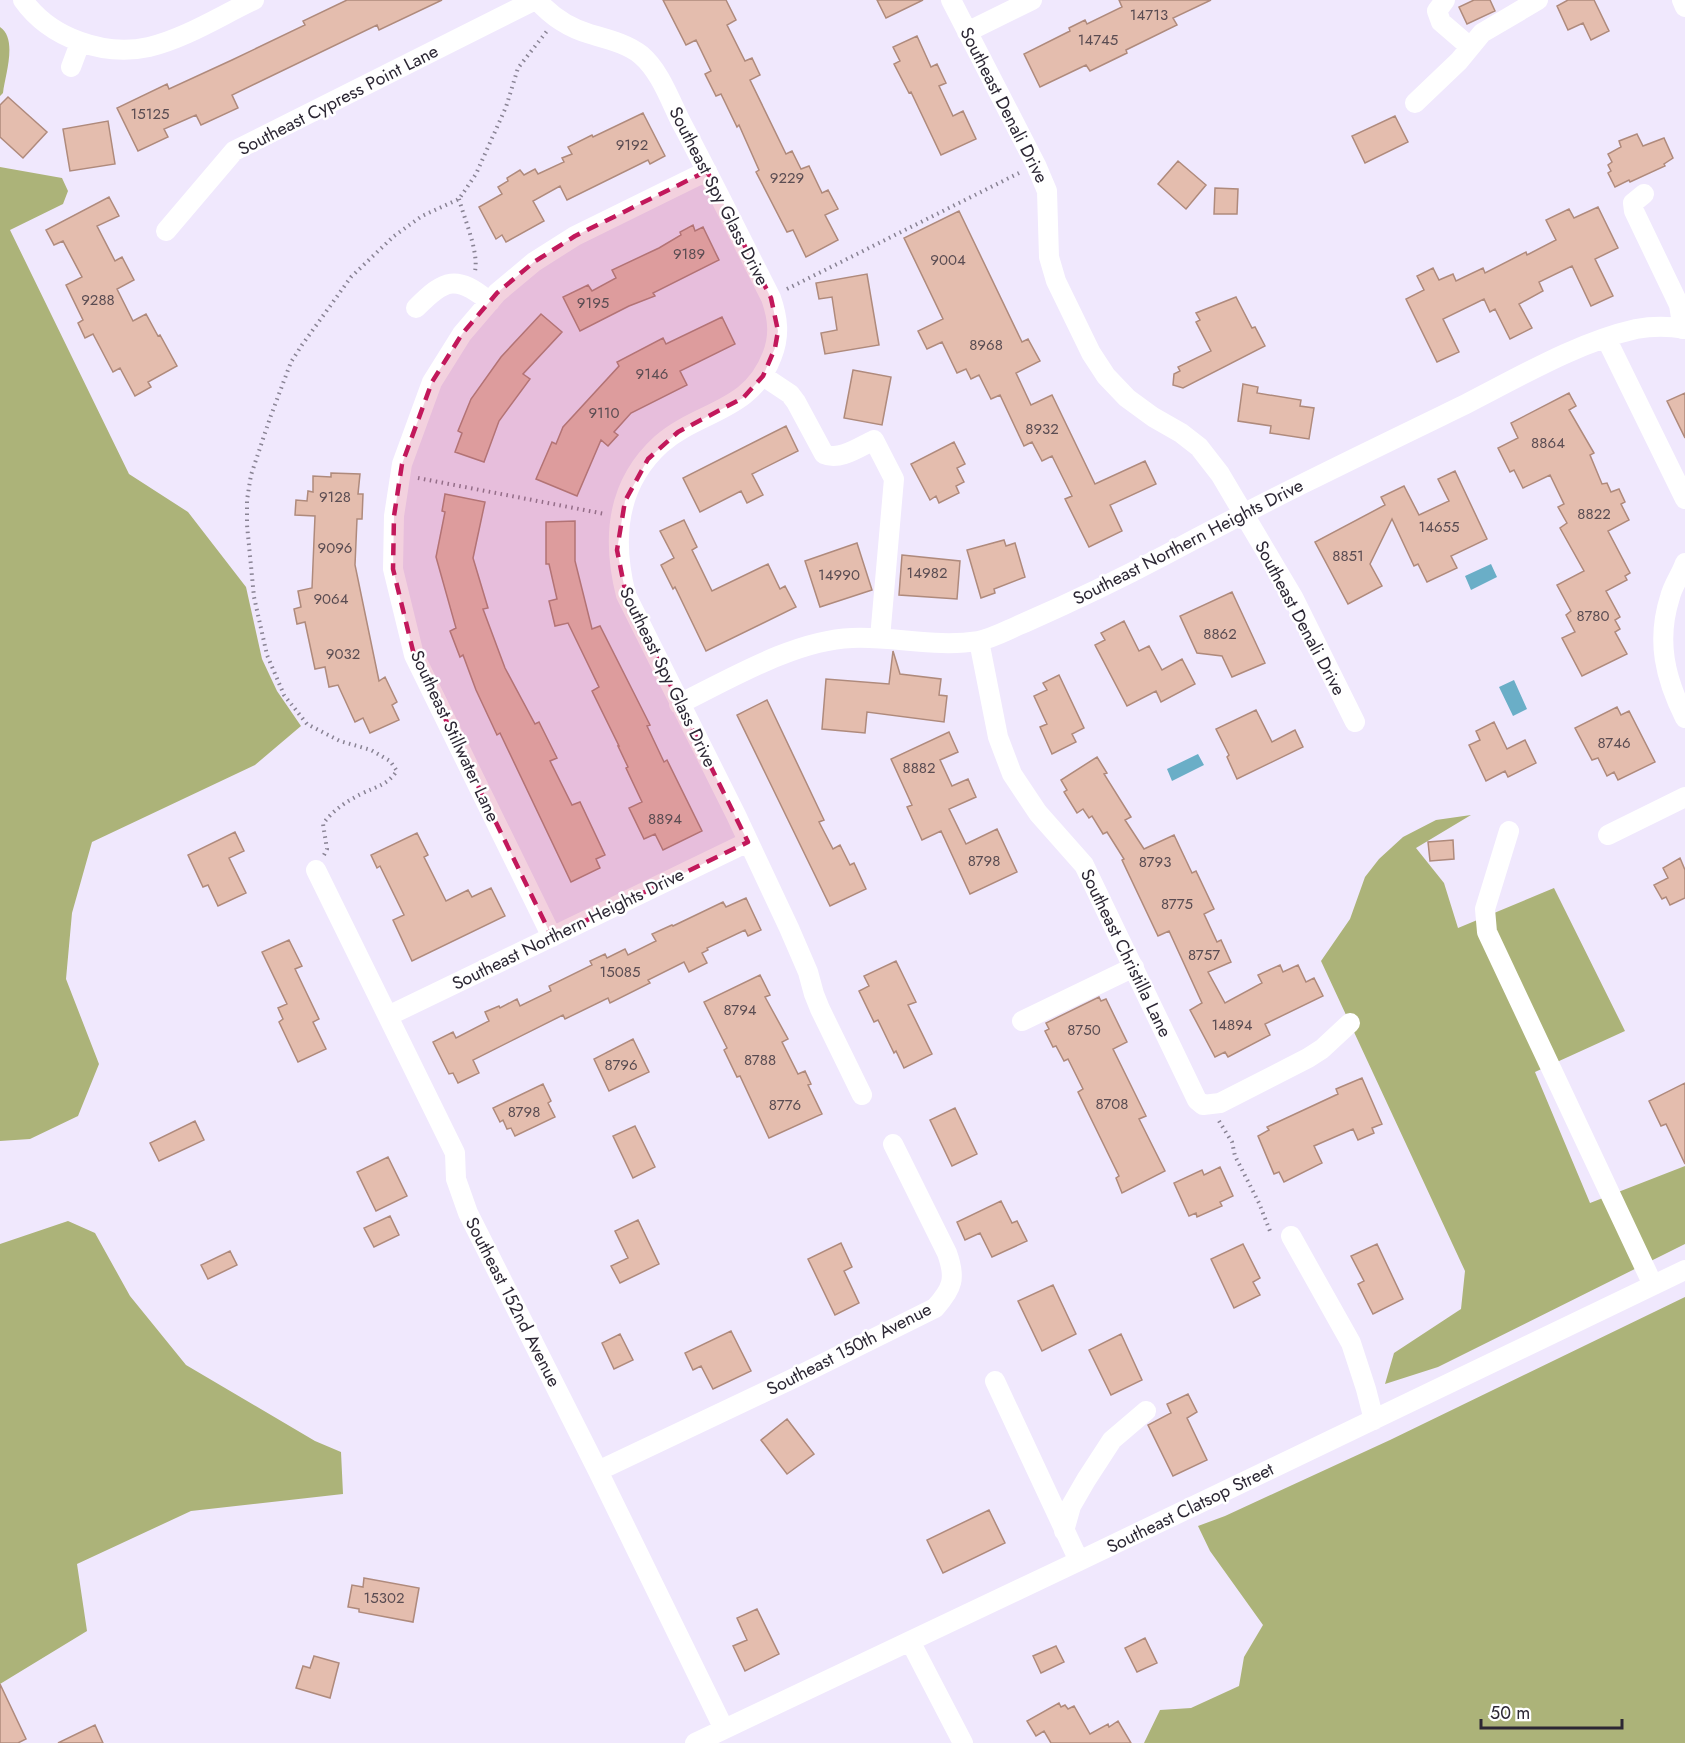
<svg xmlns="http://www.w3.org/2000/svg" width="1685" height="1743" viewBox="0 0 1685 1743" font-family="Jost,sans-serif">
<style>
.forest{fill:#acb379}
.water{fill:#6aaec7}
.building{fill:#e4bdae;stroke:#af8a7c;stroke-width:1.5}
.lines{fill:none;stroke-linecap:round;stroke-linejoin:round}
.path{stroke:#898394;stroke-width:4;stroke-dasharray:1.5 4.5;stroke-linecap:butt}
.minor{stroke:#fff;stroke-width:20}
.marked{fill:#c2185b;fill-opacity:0.2;stroke:#c2185b;stroke-width:4.5;stroke-dasharray:12 8;stroke-linejoin:round}
.labels{text-anchor:middle;stroke-width:5;stroke-linejoin:round;paint-order:stroke}
.number-label{font-size:15px;fill:#5a4c52}
.street-label{font-size:18px;fill:#2c2734;stroke:#fff}
</style>
<rect width="100%" height="100%" fill="#f0e8fd"/>
<path class="forest" d="M0,27c18,12 5,48 3,66l-3,3z
M0,167l62,11 6,13 -5,13 -53,26 119,244 59,38 58,75 16,72 15,32 24,35 -46,39 -163,77 -20,71 -6,66 33,85 -21,52 -48,23 -30,2z
M1471,815l-55,33 28,35 14,45 96,-40 71,143 -90,41 55,131 95,-37v78l-247,123 -53,17 9,-31 67,-44 4,-38 -144,-310 29,-42 15,-42 14,-18 24,-22 33,-17z
M68,1221l27,12 35,63 56,69 129,76 26,11 2,42 -152,17 -114,53 10,67 -87,53v-440z
M1685,1297v446h-541l16,-33 31,-2 48,-22 5,-29 19,-32 -53,-74 -12,-25 27,-10 165,-76z"/>
<path class="water" d="M1491,564l6,13 -26,13 -6,-14z
M1514,680l13,29 -14,7 -14,-29z
M1198,754l6,11 -32,16 -5,-12z"/>
<path class="building" d="M347,0h95l-63,30 -2,-5 -145,70 6,13 -37,17 -5,-10 -32,14 4,8 -30,14 -21,-43 50,-24 2,5 63,-29 73,-35 -2,-4z
M663,0h63l10,20 -9,5 18,36 7,-3 8,17 -10,5 36,74 6,-3 9,18 8,-3 13,27 6,-3 10,19 -13,6 13,25 -32,17 -13,-27 -6,2 -31,-60 3,-2 -20,-45 -2,2 -16,-33 -5,2 -11,-22 6,-3 -15,-31 -10,5z
M877,0h46l-37,18z
M1119,0h92l-38,18 4,7 -51,25 1,3 -37,18 -4,-6 -46,22 -16,-33 46,-23 -1,-3 16,-8 2,4 35,-17z
M1474,0h16l5,11 -28,13 -8,-17z
M1568,0h26l15,31 -18,9 -8,-17 -15,7 -11,-24z
M917,36l14,31 6,-3 9,19 -7,3 14,30 10,-5 13,28 -35,16 -30,-63 -2,1 -15,-29 6,-3 -7,-14z
M8,97l39,35 -24,26 -23,-21v-32z
M643,113l22,43 -15,8 -2,-4 -81,40 -7,-14 -27,15 11,20 -38,21 -4,-7 -6,4 -17,-32 23,-13 -4,-7 10,-6 -1,-3 13,-8 4,5 11,-6 3,5 26,-12 -2,-4 10,-4 -4,-7 24,-12 1,2z
M1395,116l13,26 -43,21 -13,-27z
M108,121l7,43 -45,7 -7,-42z
M1637,134l6,12 21,-8 9,20 -9,6 1,2 -35,16 -1,-2 -14,7 -7,-14 3,-2 -3,-6 4,-3 -4,-8 13,-7 -2,-6z
M1178,161l28,24 -20,24 -28,-25z
M1215,188l23,1 -1,25h-23z
M109,197l10,19 -22,10 18,35 7,-4 12,23 -17,9 16,32 13,-7 12,22 2,-1 17,31 -29,16 3,5 -16,9 -15,-28 -7,4 -20,-38 -8,4 -7,-15 5,-3 -17,-35 16,-8 -19,-36 -9,4 -8,-15z
M1598,207l20,41 -23,11 18,37 -22,10 -19,-40 -33,16 4,9 -24,13 13,24 -22,11 -15,-30 -5,3 -6,-13 -41,20 16,33 -22,10 -31,-63 18,-9 -7,-14 16,-8 6,12 14,-6 3,7 27,-13 2,5 41,-21 1,3 29,-15 -10,-20 23,-11 5,9z
M959,211l63,131 6,-3 12,22 -24,12 15,32 21,-10 43,89 50,-23 11,23 -46,21 12,26 -33,16 -24,-48 7,-3 -20,-40 -10,5 -10,-19 -8,4 -24,-51 -9,4 -12,-24 -8,4 -5,-10 -9,4 -15,-31 -15,7 -9,-18 25,-12 -39,-81z
M693,225l2,6 8,-4 16,33 -66,33 2,3 -26,10 -49,25 -17,-34 25,-12 4,6 24,-13 -4,-8 47,-22 22,-13 -1,-3z
M867,274l12,71 -54,9 -4,-21 16,-3 -5,-33 -13,2 -3,-16z
M1236,297l16,31 3,-1 10,19 -82,42 -10,-3 1,-11 6,-3 -2,-4 33,-16 -15,-29 4,-2 -4,-7z
M541,314l21,18 -39,42 7,5 -31,42 -15,41 -29,-10 7,-19 -4,-2 13,-32 30,-42z
M722,317l13,27 -55,27 7,14 -56,28 -17,19 4,3 -10,11 -7,-6 -24,56 -41,-17 16,-37 4,2 7,-17 56,-61 -2,-4 46,-24 3,6z
M853,370l38,7 -9,48 -38,-7z
M1243,384l15,3 -1,6 44,7 -1,6 14,2 -5,31 -39,-6 1,-7 -33,-5z
M1569,393l7,13 -7,4 25,43 -4,2 12,29 5,-1 4,9 8,-3 6,13 -4,2 8,16 -21,11 22,42 -5,3 2,4 -21,11 14,26 -5,3 5,9 -5,3 12,22 -45,22 -20,-38 13,-6 -9,-17 5,-4 -14,-26 27,-14 -24,-43 7,-5 -9,-16 6,-3 -14,-29 -27,13 -9,-18 -4,2 -12,-24 20,-10 -7,-15z
M1685,393v45l-18,-37z
M786,426l12,25 -46,23 11,21 -16,8 -6,-12 -41,21 -17,-34z
M954,442l11,22 -8,4 7,14 -8,4 3,7 -20,10 -3,-7 -6,4 -19,-36z
M1455,471l32,68 -36,17 6,12 -30,14 -9,-18 -4,2 -22,-47 -22,45 12,22 -34,18 -33,-62 70,-37 -4,-8 23,-11 15,29 30,-14 -11,-22z
M331,473l29,1 -2,20h5l-1,25h-5l-2,46 24,116 6,-4 12,25 -5,3 7,15 -29,13 -7,-15 -8,4 -17,-37 -9,2 -4,-20 -10,2 -10,-47 -8,2 -3,-15 7,-2 -3,-16 14,-3 3,-72 -20,-1 1,-15 11,1 1,-10 5,1v-16l18,1z
M445,494l40,8 -12,56 15,50 -5,1 22,59 30,56 4,-2 18,36 -7,3 22,44 8,-3 25,53 -9,4 4,9 -29,14 -71,-149 -3,2 -21,-45 -13,-35 -3,2 -10,-26 6,-3 -20,-71 9,-45 -3,-1z
M684,520l13,27 -5,3 20,41 56,-27 12,25 5,-3 11,21 -90,44 -31,-64 -2,2 -12,-24 13,-7 -14,-27z
M575,521v40l17,68 8,-3 50,99 -3,1 17,36 3,-2 35,71 -39,19 -8,-16 -11,5 -15,-31 13,-6 -16,-34 2,-1 -10,-21h1l-27,-55 7,-4 -31,-64 -13,3 -6,-25 8,-2 -8,-35h-3v-42z
M1004,540l2,6 9,-3 10,34 -31,12 1,4 -14,5 -14,-48z
M857,543l15,47 -52,17 -15,-46z
M902,555l58,6 -3,38 -58,-4z
M1232,592l33,71 -33,14 -10,-21 -25,-3 -17,-37z
M1124,621l15,30 10,-5 13,24 20,-11 13,25 -34,18 -5,-11 -29,15 -32,-61 10,-5 -4,-7z
M893,651l7,23 41,5 -2,16 8,1 -3,26 -77,-10 -2,21 -43,-4 4,-50 63,5z
M1059,675l25,53 -12,6 4,8 -24,12 -12,-27 7,-3 -13,-28 13,-6 -4,-7z
M767,700l57,120 -5,2 14,27 7,-4 10,20 4,-2 12,26 -36,17 -93,-191z
M1617,707l4,8 8,-4 26,51 -37,18 -4,-8 -7,4 -9,-18 -6,2 -17,-32z
M1256,710l16,32 23,-12 8,17 -66,32 -10,-22 2,-2 -13,-26z
M1494,722l13,27 18,-9 11,23 -28,14 -3,-6 -19,10 -17,-36 11,-5 -4,-9z
M949,732l9,20 -18,8 12,26 16,-7 8,18 -27,12 17,35 31,-15 20,43 -47,22 -29,-63 -19,9 -15,-33 5,-2 -21,-46z
M1097,757l10,16 -3,1 27,43 -6,3 19,29 30,-14 18,38 4,-2 18,38 -10,5 13,28 4,-2 10,22 -23,10 17,31 37,-20 -4,-8 22,-10 3,7 15,-7 8,17 8,-4 9,18 -58,28 5,11 -42,22 -3,-5 -10,5 -25,-47 12,-7 -33,-72 -11,5 -36,-76 2,-1 -17,-27 -4,2 -11,-18 -3,2 -6,-9 -6,4 -13,-21 3,-2 -6,-10z
M235,832l9,19 -15,7 17,35 -28,13 -10,-21 -5,2 -15,-32z
M417,833l11,22 -4,2 22,44 22,-11 4,7 19,-9 14,28 -93,45 -19,-41 11,-5 -24,-49 -3,2 -6,-13z
M1453,840l1,19 -24,2 -2,-19z
M1680,858l5,12v28l-15,7 -4,-8 -4,2 -8,-14 14,-7 -5,-10z
M746,898l15,32 -13,6 -3,-6 -38,18 1,2 -6,3 5,10 -18,9 -5,-10 -36,18 2,3 -40,20 -2,-5 -43,21 -2,-4 -90,45 6,13 -21,10 -5,-10 -4,1 -16,-32 20,-10 3,6 33,-17 -4,-9 14,-6 1,2 17,-9 3,7 31,-15 -2,-5 43,-21 -2,-4 15,-7 2,4 18,-9 3,6 28,-14 -4,-7 20,-9 1,1 50,-24 3,5z
M289,940l13,26 -7,3 24,50 -6,3 13,27 -28,13 -19,-40 4,-3 -5,-11 9,-4 -25,-52z
M896,961l20,41 -8,3 24,49 -28,14 -8,-17 -2,2 -16,-33 -4,2 -15,-31 10,-5 -5,-10z
M760,975l10,20 -5,2 23,42 -6,3 16,32 7,-3 6,13 -3,1 14,29 -53,24 -29,-62 -3,1 -13,-27 3,-2 -23,-46z
M1099,997l2,4 5,-2 21,43 -14,7 33,67 -7,3 26,52 -43,22 -6,-15 3,-2 -41,-84 5,-3 -15,-30 -4,2 -8,-15 -3,1 -8,-16 4,-2 -3,-6z
M633,1039l16,33 -40,19 -15,-32z
M1362,1078l20,46 -10,4 2,5 -16,7 -5,-11 -39,17 8,17 -38,19 -5,-10 -5,2 -16,-38 11,-6 -2,-3 71,-33 -2,-5z
M1685,1083v81l-19,-40 -5,2 -12,-25z
M543,1084l8,17 -3,2 7,14 -40,19 -4,-8 -4,1 -4,-9 -3,2 -7,-14z
M955,1108l22,46 -25,12 -22,-46z
M195,1121l9,19 -45,21 -9,-18z
M635,1126l20,41 -22,11 -20,-42z
M388,1157l19,39 -31,15 -19,-39z
M1220,1167l13,29 -13,6 2,4 -25,11 -1,-4 -7,3 -15,-33 28,-13 2,5z
M1001,1201l11,22 5,-2 10,20 -35,16 -12,-24 -15,7 -8,-18z
M390,1216l9,19 -25,12 -10,-19z
M638,1220l21,44 -39,19 -9,-17 17,-8 -13,-27z
M841,1243l11,24 -8,4 15,32 -24,12 -27,-56z
M1243,1244l17,34 -7,4 7,13 -26,13 -23,-49z
M1377,1244l26,55 -30,15 -15,-30 6,-3 -13,-25z
M230,1251l7,14 -29,14 -7,-14z
M1053,1285l23,49 -34,17 -24,-50z
M731,1331l20,40 -38,18 -12,-23 -8,4 -8,-17z
M620,1334l13,26 -19,9 -12,-26z
M1121,1334l21,46 -31,15 -22,-45z
M1188,1394l9,18 -10,6 20,42 -34,16 -25,-51 23,-12 -4,-9z
M787,1419l27,35 -27,20 -26,-34z
M989,1510l16,33 -62,30 -16,-33z
M364,1578l55,10 -6,34 -54,-10v-3l-11,-2 4,-22 11,2z
M757,1609l22,45 -34,17 -12,-25 14,-6 -10,-22z
M1145,1638l12,25 -20,9 -12,-24z
M1056,1646l8,16 -23,11 -8,-17z
M314,1656l25,7 -9,35 -34,-10 7,-22 7,2z
M0,1684l26,55 -8,4h-18z
M1059,1703l2,4 4,-2 3,4 6,-3 16,28 18,-10 1,3 9,-6 13,22h-80l-7,-12 -8,5 -9,-15z
M95,1725l8,18h-45z"/>
<g class="lines">
<path class="path" d="M459,199c5,19 20,53 16,72
M787,289l232,-116
M418,478l187,36
M324,855l3,-6 -4,-25c10,-14 24,-23 38,-30 16,-8 25,-8 36,-23l-7,-10 -19,-11 -31,-9 -33,-17 -23,-29 -17,-40 -13,-58 -7,-72v-25l4,-25 19,-57 21,-56 11,-17 49,-68 43,-41 28,-20 37,-17 17,-25 30,-67 12,-39 29,-37
M1219,1121l13,21 3,14 24,47 11,28 3,1"/>
<path class="minor" d="M23,0c27,38 81,57 126,47 37,-9 71,-31 105,-47
M537,0c14,16 32,28 53,34 17,5 38,10 51,21 19,16 29,45 40,67 31,58 60,117 90,176 7,20 9,38 1,58 -21,56 -72,54 -111,88 -45,41 -49,96 -35,151l110,220 53,113 19,44 6,22 6,15 42,86
M951,0l85,165 11,26 2,66 7,24 35,72 15,23 21,22 26,19 28,16 18,14 21,27 73,123 62,125
M1445,0l-8,11 4,11 29,25
M1682,0l3,7
M967,32l65,-32
M71,67l9,-24
M1415,103l44,-42 23,-28 56,-33
M1644,194l-11,9 1,8 45,94 4,24
M166,231l68,-80 301,-151
M416,308c29,-29 40,-34 74,-6
M1606,338l79,161
M763,376l27,18 6,8 28,52c16,7 35,-7 50,-14l20,39 -14,159
M1685,563c-4,12 -12,22 -15,34 -14,44 -5,81 15,121
M979,641l19,96 14,37 26,39 46,52 113,235 6,5 17,-2 88,-45 14,-9 28,-26
M679,704c51,-25 116,-64 173,-66 42,-2 84,10 126,3 16,-3 31,-12 46,-18 48,-21 96,-44 143,-69 98,-53 198,-101 299,-150 53,-27 112,-62 170,-75 16,-3 33,-3 49,0
M1509,831l-24,78 2,23 166,353
M1608,835l77,-38
M316,870l139,283 1,26 12,34 130,258 126,258
M552,937l-138,-282 -21,-86 1,-53 8,-52 30,-82 30,-48 35,-41 37,-31 41,-26 132,-65
M388,1016l360,-174
M1022,1021l112,-54
M1291,1236l60,107 15,46 8,31
M995,1381l84,180
M598,1471l194,-92 143,-71c18,-20 21,-30 12,-55l-54,-109
M1064,1531l7,-25 15,-26 26,-40 34,-29
M910,1641l53,102
M695,1743l384,-182 606,-291"/>
</g>
<path class="marked" d="M707,171l64,127 7,33 -3,17 -12,28 -20,22 -65,34 -30,27 -23,42 -8,49 9,45 122,247 -196,95 -138,-282 -21,-86 1,-53 8,-52 30,-82 30,-48 35,-41 37,-31 41,-26z"/>
<g class="labels">
<g class="number-label">
<text x="1149" y="20">14713</text>
<text x="1098" y="45">14745</text>
<text x="150" y="119">15125</text>
<text x="632" y="150">9192</text>
<text x="787" y="183">9229</text>
<text x="689" y="259">9189</text>
<text x="948" y="265">9004</text>
<text x="98" y="305">9288</text>
<text x="593" y="308">9195</text>
<text x="986" y="350">8968</text>
<text x="652" y="379">9146</text>
<text x="604" y="418">9110</text>
<text x="1042" y="434">8932</text>
<text x="1548" y="448">8864</text>
<text x="335" y="502">9128</text>
<text x="1594" y="519">8822</text>
<text x="1439" y="532">14655</text>
<text x="335" y="553">9096</text>
<text x="1348" y="561">8851</text>
<text x="927" y="578">14982</text>
<text x="839" y="580">14990</text>
<text x="331" y="604">9064</text>
<text x="1593" y="621">8780</text>
<text x="1220" y="639">8862</text>
<text x="343" y="659">9032</text>
<text x="1614" y="748">8746</text>
<text x="919" y="773">8882</text>
<text x="665" y="824">8894</text>
<text x="984" y="866">8798</text>
<text x="1155" y="867">8793</text>
<text x="1177" y="909">8775</text>
<text x="1204" y="960">8757</text>
<text x="620" y="977">15085</text>
<text x="740" y="1015">8794</text>
<text x="1232" y="1030">14894</text>
<text x="1084" y="1035">8750</text>
<text x="760" y="1065">8788</text>
<text x="621" y="1070">8796</text>
<text x="1112" y="1109">8708</text>
<text x="785" y="1110">8776</text>
<text x="524" y="1117">8798</text>
<text x="384" y="1603">15302</text>
</g>
<g class="street-label">
<text transform="translate(338 100) rotate(-27)" y="6">Southeast Cypress Point Lane</text>
<text transform="translate(1004 105) rotate(63)" y="6">Southeast Denali Drive</text>
<text transform="translate(719 196) rotate(63)" y="6">Southeast Spy Glass Drive</text>
<text transform="translate(1188 542) rotate(-27)" y="6">Southeast Northern Heights Drive</text>
<text transform="translate(1300 618) rotate(62)" y="6">Southeast Denali Drive</text>
<text transform="translate(668 677) rotate(64)" y="6">Southeast Spy Glass Drive</text>
<text transform="translate(455 736) rotate(65)" y="6">Southeast Stillwater Lane</text>
<text transform="translate(568 929) rotate(-26)" y="6">Southeast Northern Heights Drive</text>
<text transform="translate(1126 953) rotate(64)" y="6">Southeast Christilla Lane</text>
<text transform="translate(513 1302) rotate(63)" y="6">Southeast 152nd Avenue</text>
<text transform="translate(849 1349) rotate(-27)" y="6">Southeast 150th Avenue</text>
<text transform="translate(1190 1508) rotate(-26)" y="6">Southeast Clatsop Street</text>
</g>
</g>
<path d="M1481 1719v9h141v-9" fill="none" stroke="#2c2734" stroke-width="3"/>
<text x="1490" y="1719" font-size="18" fill="#2c2734" stroke="#ffffff" stroke-width="4.5" paint-order="stroke">50 m</text>
</svg>
